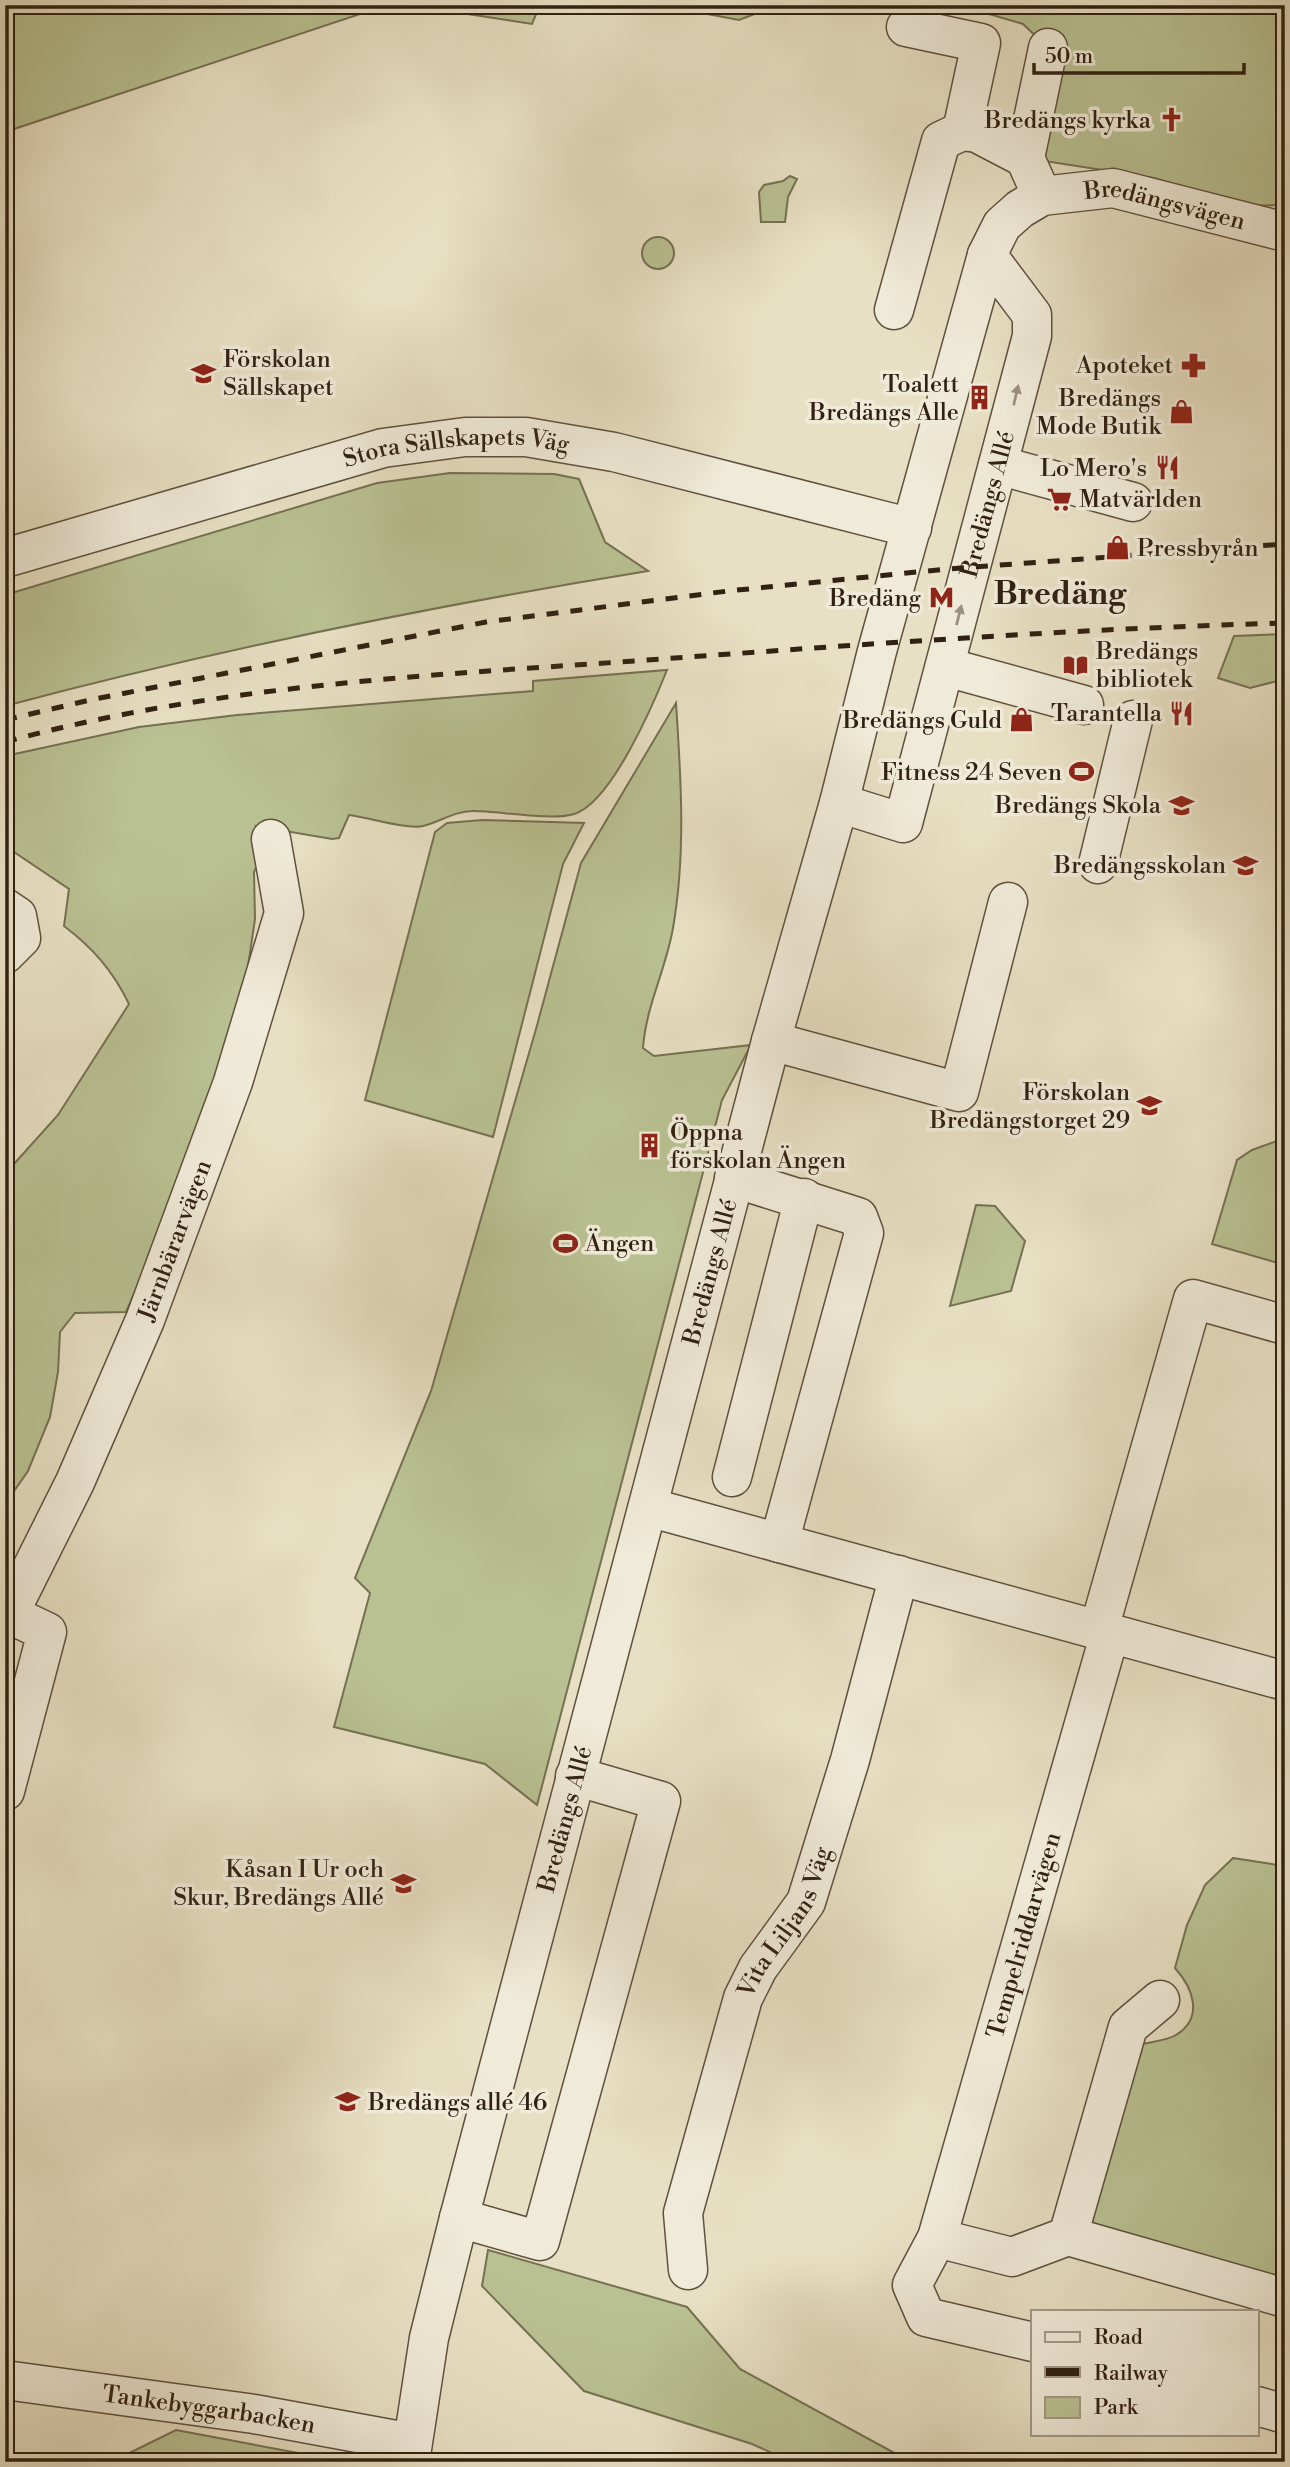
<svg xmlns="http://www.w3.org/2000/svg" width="1290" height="2467" viewBox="0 0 1290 2467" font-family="'Libre Bodoni',serif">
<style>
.green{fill:#b9c192;stroke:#757152;stroke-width:2}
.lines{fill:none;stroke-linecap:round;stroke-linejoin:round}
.minor-casing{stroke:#5f513e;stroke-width:41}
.minor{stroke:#f0ebd9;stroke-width:38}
.rail{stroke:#312112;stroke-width:5;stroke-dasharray:12 12;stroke-linecap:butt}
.oneway{fill:#9a907f}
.labels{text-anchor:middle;stroke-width:7;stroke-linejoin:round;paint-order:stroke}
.poi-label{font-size:24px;fill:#312112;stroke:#f0ebd9;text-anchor:end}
.street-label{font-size:24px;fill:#312112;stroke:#f0ebd9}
.district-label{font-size:32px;font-weight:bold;fill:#312112;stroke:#f0ebd9}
</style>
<rect width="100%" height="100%" fill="#e8e0c4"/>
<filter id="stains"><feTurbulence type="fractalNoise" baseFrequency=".00286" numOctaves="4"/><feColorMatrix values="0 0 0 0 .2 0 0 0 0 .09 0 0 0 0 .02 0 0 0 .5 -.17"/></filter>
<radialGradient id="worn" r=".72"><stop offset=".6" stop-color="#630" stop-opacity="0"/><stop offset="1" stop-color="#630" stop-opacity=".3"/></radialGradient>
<path class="green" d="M5,5h382l-382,127z
M409,5h131l-8,19z
M659,5h119l-39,15z
M958,5h327v197l-3,3 -35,1 -93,-28 -129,-20 23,-110 -25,-24z
M790,176l7,3 -9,18 -3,25h-24l-2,-30 5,-7 19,-4z
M642 253a16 16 0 1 1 32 0a16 16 0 1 1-32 0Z
M450,473l104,1 25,5 26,63 43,29c-216,35 -432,79 -643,135v-111l372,-112z
M1285,634v45l-35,9 -32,-10 16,-42z
M667,670c-14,35 -56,133 -93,144 -21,7 -76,-3 -101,-3 -19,0 -33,11 -50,15 -15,4 -57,-9 -74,-11l-10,23 -7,1 -76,-13 11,21 -13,25 1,47 -8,54 -67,217 -54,122 -51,1 -15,19 -2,40 -8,45 -22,54 -23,33v-330l53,-59 71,-111c-16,-33 -36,-56 -65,-78l5,-37 -64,-43v-90l134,-29 98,-12 296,-24v-10z
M676,703c5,75 10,151 -3,225 -7,41 -27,78 -30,120l11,8 97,-11 -29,55 -185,705 -52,-41 -151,-37 36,-134 -15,-15 76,-187 105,-362 45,-166z
M482,820l102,3 -21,41 -70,273 -128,-37 70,-268 12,-9z
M1285,1138v127l-73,-21 25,-84 15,-10z
M976,1205l19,1 30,35 -14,50 -61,15z
M1233,1858l52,8v419l-199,-57 52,-183c11,-3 28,-4 38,-10 29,-18 16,-48 -1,-67l12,-43 18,-40z
M488,2250l199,57 53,62 171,93h-119l-40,-18 -168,-53 -102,-105z
M176,2430l170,32h-235z"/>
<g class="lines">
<defs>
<g id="minor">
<path d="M906,27l75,16 -19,88"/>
<path d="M1025,158l23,-110"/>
<path d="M894,310l47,-169 21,-10 15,2 48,25 17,38"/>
<path d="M998,465l135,37"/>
<path id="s1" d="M5,558l378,-110 82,-11h61l88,15 298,76"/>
<path d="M946,667l138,38"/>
<path id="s2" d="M839,803l64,20 129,-487v-21l-45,-60"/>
<path d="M1098,864l35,-144"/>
<path d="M5,908l12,8 4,22 -16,16"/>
<path d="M771,1041l188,51 49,-190"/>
<path d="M734,1178l124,39 6,16 -85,310"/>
<path d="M732,1477l72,-279"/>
<path d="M648,1507l637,174"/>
<path id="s3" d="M5,1622l70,-140 70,-162 88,-238 51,-169 -13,-74"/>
<path d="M1099,1629l94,-330 92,26"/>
<path d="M5,1791l42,-159 -38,-18"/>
<path d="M459,2218l81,23 121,-440 -86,-25"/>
<path d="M1068,2236l217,62"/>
<path d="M937,2238l75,19 56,-21 60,-209 32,-27"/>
<path id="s4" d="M688,2270l-5,-57 60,-215 15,-30 48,-66 44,-142 49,-185"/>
<path id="s5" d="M1033,2342l-107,-25 -14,-32 25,-47 173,-605"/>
<path id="s6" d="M5,2380l249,34 158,29"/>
<path d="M1257,2406l28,8"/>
<path id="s7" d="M410,2462l19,-124 30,-120 312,-1177 68,-238 38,-152 110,-396 15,-30 18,-16 22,-13 71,-8 172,44"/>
</g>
</defs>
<use href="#minor" class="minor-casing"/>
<use href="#minor" class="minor"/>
<path class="rail" d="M5,720l85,-20 396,-78 242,-31 219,-22 338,-25
M5,742c200,-55 409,-66 615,-80 221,-16 443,-33 665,-39"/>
</g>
<defs><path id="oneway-solid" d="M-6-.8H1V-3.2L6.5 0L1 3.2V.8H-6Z" transform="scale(1.75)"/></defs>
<g class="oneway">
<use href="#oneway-solid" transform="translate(1016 395) rotate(-77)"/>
<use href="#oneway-solid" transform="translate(959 615) rotate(-76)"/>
</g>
<defs>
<symbol id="church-bare" viewBox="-9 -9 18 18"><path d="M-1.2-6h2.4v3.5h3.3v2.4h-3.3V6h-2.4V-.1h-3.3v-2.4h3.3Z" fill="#8f2418" stroke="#f0ebd9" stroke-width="2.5" paint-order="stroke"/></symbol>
<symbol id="pharmacy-bare" viewBox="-9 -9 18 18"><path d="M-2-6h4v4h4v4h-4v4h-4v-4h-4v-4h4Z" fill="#8f2418" stroke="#f0ebd9" stroke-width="2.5" paint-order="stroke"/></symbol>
<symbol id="school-bare" viewBox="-9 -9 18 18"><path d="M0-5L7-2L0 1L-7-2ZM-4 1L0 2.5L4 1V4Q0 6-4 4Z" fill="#8f2418" stroke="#f0ebd9" stroke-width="2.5" paint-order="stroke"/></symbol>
<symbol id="building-bare" viewBox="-9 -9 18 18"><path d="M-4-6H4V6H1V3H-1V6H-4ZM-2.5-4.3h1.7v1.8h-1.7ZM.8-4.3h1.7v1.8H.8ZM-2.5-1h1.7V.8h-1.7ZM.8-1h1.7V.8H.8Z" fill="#8f2418" stroke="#f0ebd9" stroke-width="2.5" paint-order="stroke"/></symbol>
<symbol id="shop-bare" viewBox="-9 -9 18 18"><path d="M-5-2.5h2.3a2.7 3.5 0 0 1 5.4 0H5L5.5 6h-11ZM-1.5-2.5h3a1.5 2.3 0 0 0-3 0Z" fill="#8f2418" stroke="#f0ebd9" stroke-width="2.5" paint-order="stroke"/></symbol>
<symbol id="restaurant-bare" viewBox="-9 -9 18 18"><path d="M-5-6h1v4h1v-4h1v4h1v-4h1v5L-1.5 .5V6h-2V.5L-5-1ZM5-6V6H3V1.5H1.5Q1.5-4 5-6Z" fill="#8f2418" stroke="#f0ebd9" stroke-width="2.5" paint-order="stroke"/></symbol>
<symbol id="supermarket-bare" viewBox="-9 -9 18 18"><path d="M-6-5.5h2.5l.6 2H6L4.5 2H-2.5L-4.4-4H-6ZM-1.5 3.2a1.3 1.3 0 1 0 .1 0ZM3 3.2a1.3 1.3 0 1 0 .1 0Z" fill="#8f2418" stroke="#f0ebd9" stroke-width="2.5" paint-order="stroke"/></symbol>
<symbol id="metro-bare" viewBox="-9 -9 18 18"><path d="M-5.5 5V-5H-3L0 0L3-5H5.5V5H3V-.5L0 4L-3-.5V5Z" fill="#8f2418" stroke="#f0ebd9" stroke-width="2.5" paint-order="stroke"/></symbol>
<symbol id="library-bare" viewBox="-9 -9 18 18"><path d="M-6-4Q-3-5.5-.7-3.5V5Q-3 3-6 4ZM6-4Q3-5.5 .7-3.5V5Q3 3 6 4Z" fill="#8f2418" stroke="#f0ebd9" stroke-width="2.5" paint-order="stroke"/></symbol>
<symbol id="stadium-bare" viewBox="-9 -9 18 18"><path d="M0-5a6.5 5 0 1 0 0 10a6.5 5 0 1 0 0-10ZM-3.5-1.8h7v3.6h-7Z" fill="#8f2418" stroke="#f0ebd9" stroke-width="2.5" paint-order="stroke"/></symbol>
</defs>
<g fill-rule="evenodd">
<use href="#church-bare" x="1154" y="102" width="35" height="35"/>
<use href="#pharmacy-bare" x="1176" y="348" width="35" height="35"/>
<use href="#school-bare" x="186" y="356" width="35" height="35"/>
<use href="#building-bare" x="962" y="380" width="35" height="35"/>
<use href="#shop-bare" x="1164" y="394" width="35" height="35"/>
<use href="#restaurant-bare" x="1150" y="450" width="35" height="35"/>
<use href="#supermarket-bare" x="1042" y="482" width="35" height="35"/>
<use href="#shop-bare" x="1100" y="530" width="35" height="35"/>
<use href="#metro-bare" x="924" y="580" width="35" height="35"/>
<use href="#library-bare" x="1058" y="648" width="35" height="35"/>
<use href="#restaurant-bare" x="1164" y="696" width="35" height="35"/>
<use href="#shop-bare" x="1004" y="702" width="35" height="35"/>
<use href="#stadium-bare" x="1064" y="754" width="35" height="35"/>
<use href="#school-bare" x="1164" y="788" width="35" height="35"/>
<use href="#school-bare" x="1228" y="848" width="35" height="35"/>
<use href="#school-bare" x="1132" y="1088" width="35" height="35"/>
<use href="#building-bare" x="632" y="1128" width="35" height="35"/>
<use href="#stadium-bare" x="548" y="1226" width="35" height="35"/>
<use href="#school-bare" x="386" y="1866" width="35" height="35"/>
<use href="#school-bare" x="330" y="2084" width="35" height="35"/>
</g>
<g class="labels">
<g class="poi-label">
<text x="1151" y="128">Bredängs kyrka</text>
<text x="223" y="367" text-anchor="start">Förskolan<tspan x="223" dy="28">Sällskapet</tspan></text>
<text x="1173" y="373">Apoteket</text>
<text x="959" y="392">Toalett<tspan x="959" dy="28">Bredängs Alle</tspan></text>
<text x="1161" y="406">Bredängs<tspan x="1161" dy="28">Mode Butik</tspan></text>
<text x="1147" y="476">Lo Mero's</text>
<text x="1079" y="507" text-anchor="start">Matvärlden</text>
<text x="1137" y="556" text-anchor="start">Pressbyrån</text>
<text x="921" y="606">Bredäng</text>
<text x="1096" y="659" text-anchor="start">Bredängs<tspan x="1096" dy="28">bibliotek</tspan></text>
<text x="1162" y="721">Tarantella</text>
<text x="1002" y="728">Bredängs Guld</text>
<text x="1062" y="780">Fitness 24 Seven</text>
<text x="1161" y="813">Bredängs Skola</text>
<text x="1226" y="873">Bredängsskolan</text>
<text x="1130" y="1100">Förskolan<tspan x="1130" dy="28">Bredängstorget 29</tspan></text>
<text x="670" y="1140" text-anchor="start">Öppna<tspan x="670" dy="28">förskolan Ängen</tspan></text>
<text x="585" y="1251" text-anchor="start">Ängen</text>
<text x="384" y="1877">Kåsan I Ur och<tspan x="384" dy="28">Skur, Bredängs Allé</tspan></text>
<text x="368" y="2110" text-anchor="start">Bredängs allé 46</text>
</g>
<g class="street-label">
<text dy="8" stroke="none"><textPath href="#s7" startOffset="2490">Bredängsvägen</textPath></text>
<text dy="8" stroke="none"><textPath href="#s1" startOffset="467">Stora Sällskapets Väg</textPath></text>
<text dy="8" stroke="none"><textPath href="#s2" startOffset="397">Bredängs Allé</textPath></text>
<text dy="8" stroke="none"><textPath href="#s3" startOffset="418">Järnbärarvägen</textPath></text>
<text dy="8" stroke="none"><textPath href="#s7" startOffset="1228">Bredängs Allé</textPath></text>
<text dy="8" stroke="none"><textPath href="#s7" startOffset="662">Bredängs Allé</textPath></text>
<text dy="8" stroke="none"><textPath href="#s4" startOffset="368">Vita Liljans Väg</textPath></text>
<text dy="8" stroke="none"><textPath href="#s5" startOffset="513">Tempelriddarvägen</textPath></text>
<text dy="8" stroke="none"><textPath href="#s6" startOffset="206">Tankebyggarbacken</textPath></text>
</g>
<g class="district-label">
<text x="1060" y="604">Bredäng</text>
</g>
</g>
<rect width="1290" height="2467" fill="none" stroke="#e8e0c4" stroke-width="28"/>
<rect x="7" y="7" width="1276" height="2453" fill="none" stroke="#312112" stroke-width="3.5"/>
<rect x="14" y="14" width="1262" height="2439" fill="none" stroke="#312112" stroke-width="2"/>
<rect x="1031" y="2310" width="228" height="126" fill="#f0ebd9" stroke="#a49a89" stroke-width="2"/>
<rect x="1045" y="2332" width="35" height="10" fill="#f0ebd9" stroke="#a49a89" stroke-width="2"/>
<text x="1094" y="2344" font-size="21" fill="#312112">Road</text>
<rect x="1045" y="2367" width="35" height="10" fill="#312112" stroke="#a49a89" stroke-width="2"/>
<text x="1094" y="2380" font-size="21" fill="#312112">Railway</text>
<rect x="1045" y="2397" width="35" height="21" fill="#b9c192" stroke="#a49a89" stroke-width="2"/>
<text x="1094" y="2414" font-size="21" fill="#312112">Park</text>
<path d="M1034 63v10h210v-10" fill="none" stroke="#312112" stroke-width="3.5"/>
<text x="1045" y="63" font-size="21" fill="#312112" stroke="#f0ebd9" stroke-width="5" paint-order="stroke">50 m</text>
<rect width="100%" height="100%" filter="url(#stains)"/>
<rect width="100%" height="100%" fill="url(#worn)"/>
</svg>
